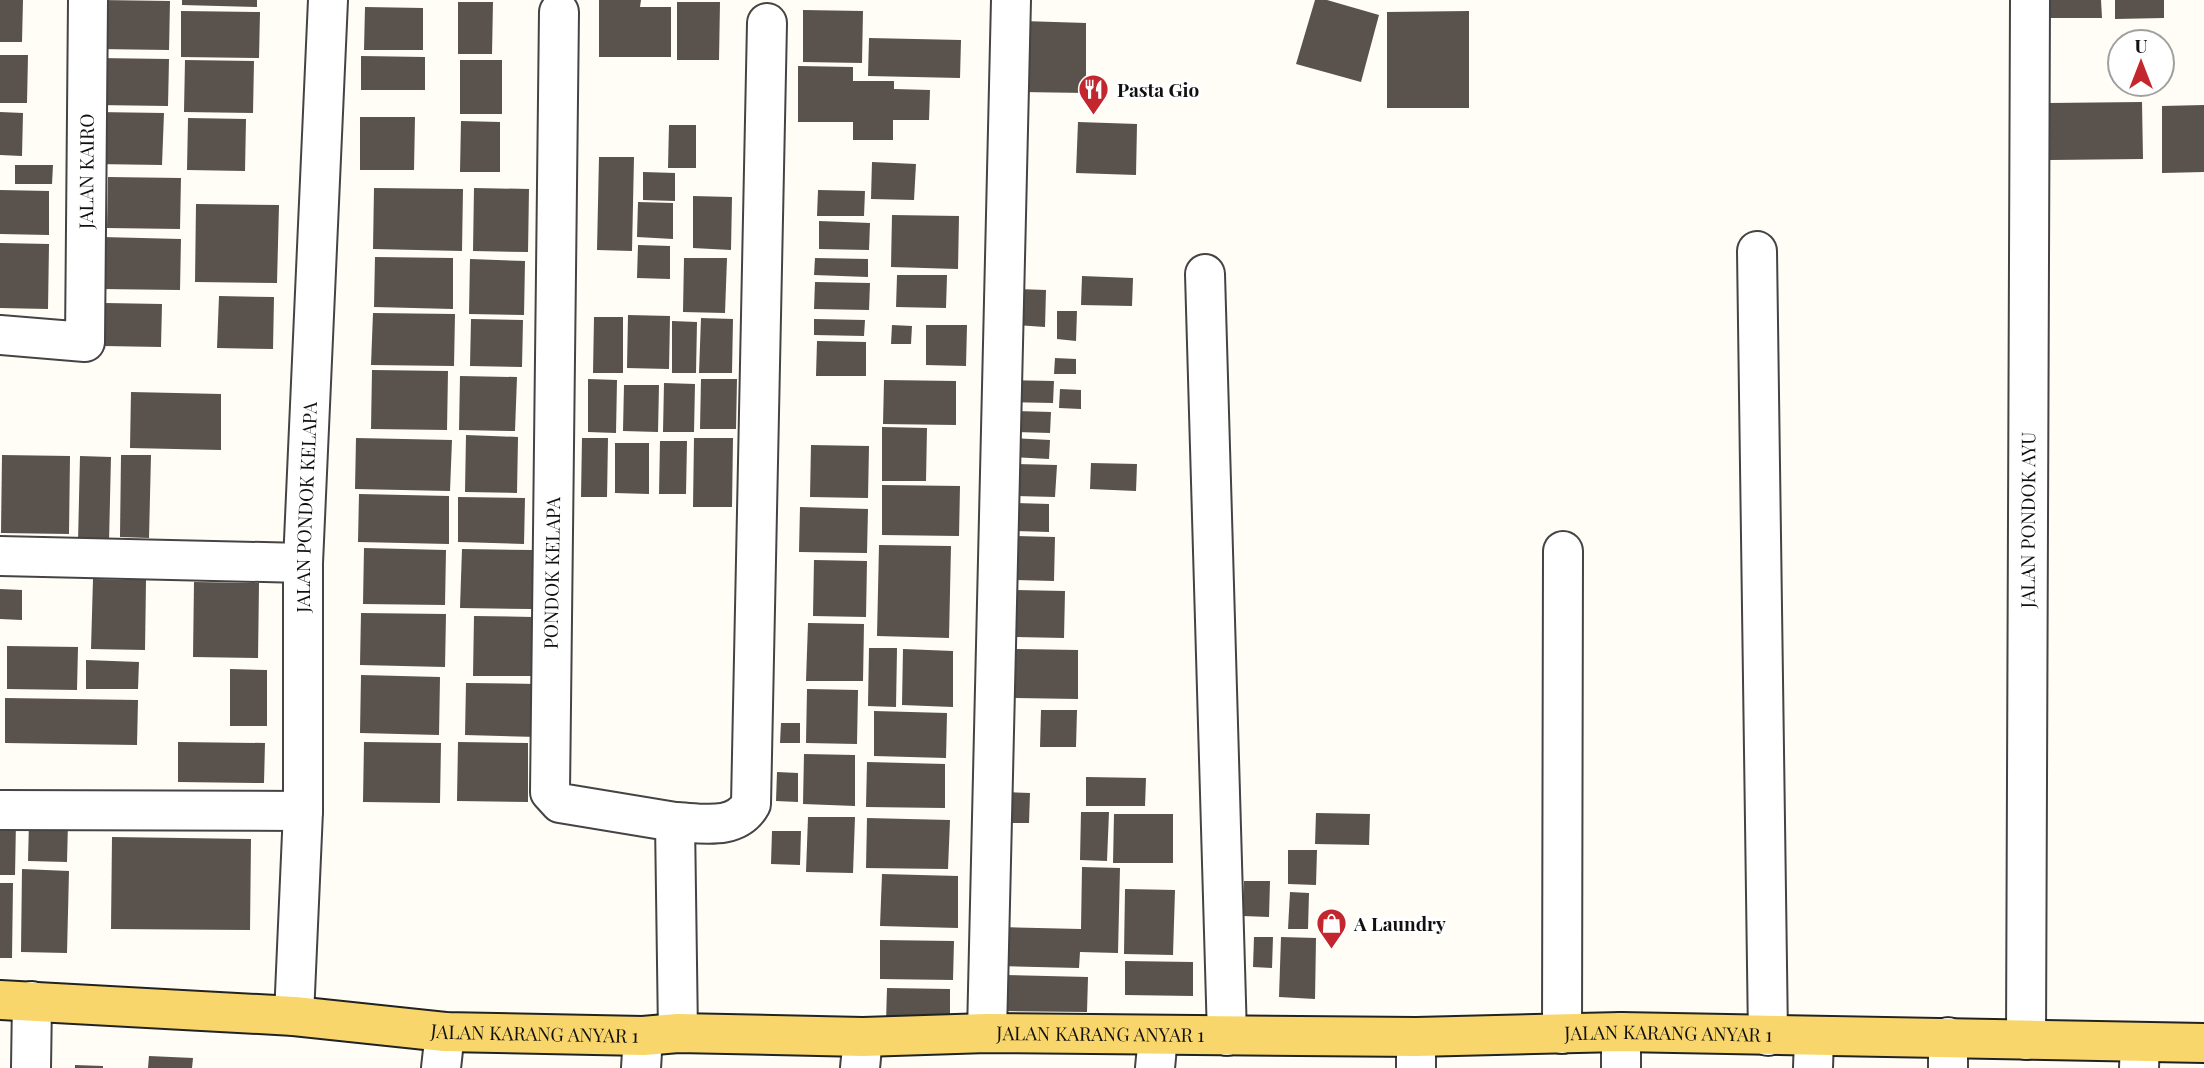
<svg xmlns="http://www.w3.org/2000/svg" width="2204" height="1068" font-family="'Playfair Display',serif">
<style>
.building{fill:#5a524d}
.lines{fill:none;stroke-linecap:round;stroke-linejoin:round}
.minor-casing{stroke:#444;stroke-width:42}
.major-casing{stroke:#222;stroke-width:42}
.minor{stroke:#fff;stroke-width:38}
.major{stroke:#f9d66b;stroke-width:38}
.labels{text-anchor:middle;stroke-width:7;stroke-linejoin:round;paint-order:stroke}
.poi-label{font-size:19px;font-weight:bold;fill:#111;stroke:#fff;text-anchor:start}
.street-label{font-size:19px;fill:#111;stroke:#fff}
</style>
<rect width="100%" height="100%" fill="#fffdf5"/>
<g class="building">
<path d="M0,0h23l-1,42h-22z"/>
<path d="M100,0l70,1 -1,49 -70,-1z"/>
<path d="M182,0h75v7l-75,-2z"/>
<path d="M599,0h42l-1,7h31v50h-72z"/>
<path d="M1315,0h12l52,15 -18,67 -65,-18z"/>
<path d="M2046,0h55l1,18h-55z"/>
<path d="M2115,0h49v18l-49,1z"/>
<path d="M458,2h35l-1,52h-34z"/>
<path d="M677,2h43l-1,58h-42z"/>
<path d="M365,7l58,1v42h-59z"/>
<path d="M803,10l60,1 -1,52 -59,-1z"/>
<path d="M181,11l79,1 -1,46 -78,-1z"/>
<path d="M1469,11v97h-82v-96z"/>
<path d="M1023,21l63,2v70l-65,-1z"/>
<path d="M869,38l92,2 -1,38 -92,-2z"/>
<path d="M0,55h28l-1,48h-27z"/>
<path d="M361,56l64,1v33h-64z"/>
<path d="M97,58l72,1 -1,47 -72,-1z"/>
<path d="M185,60l69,1 -1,52 -69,-1z"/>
<rect x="460" y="60" width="42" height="54"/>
<path d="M798,66l55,1v14h41v8l36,1 -1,30h-36v20h-40v-18h-55z"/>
<path d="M2142,102l1,57 -93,1 -1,-57z"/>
<path d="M2204,105v67l-42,1v-67z"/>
<path d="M0,112l23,1 -1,43 -22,-1z"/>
<path d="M96,112l68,1 -2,52 -67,-1z"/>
<path d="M360,117h55l-1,53h-54z"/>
<path d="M188,118l58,1 -1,52 -58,-1z"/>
<path d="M461,121l39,1v50h-40z"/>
<path d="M1078,122l59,2 -1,51 -60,-2z"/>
<path d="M669,125h27v43h-28z"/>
<path d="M599,157h35l-2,94 -35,-1z"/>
<path d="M872,162l44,2 -2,36 -43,-1z"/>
<path d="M15,165h38l-1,19h-37z"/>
<path d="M643,172l32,1v28l-32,-1z"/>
<path d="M108,177l73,1 -1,51 -73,-1z"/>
<path d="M374,188l89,1 -1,62 -89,-2z"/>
<path d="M474,188l55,1 -1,63 -55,-1z"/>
<path d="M0,190l49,1v44l-49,-1z"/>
<path d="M818,190l47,1 -1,25h-47z"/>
<path d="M693,196l39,1 -1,53 -38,-2z"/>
<path d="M638,202l35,1v36l-36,-2z"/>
<path d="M196,204l83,1 -2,78 -82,-1z"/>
<path d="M892,215l67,1 -1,53 -67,-2z"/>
<path d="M819,221l51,2 -1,27 -50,-1z"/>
<path d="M102,237l79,2 -1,51 -79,-1z"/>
<path d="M0,243l49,1 -1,65 -48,-1z"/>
<path d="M638,245l32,1v33l-33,-1z"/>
<path d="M375,257l78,1v51l-79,-2z"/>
<path d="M684,258h43l-2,55 -42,-1z"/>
<path d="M815,258l53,1v18l-54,-2z"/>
<path d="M470,259l55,2 -1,54 -55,-1z"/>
<path d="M897,275h50l-1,33 -50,-1z"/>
<path d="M1082,276l51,2 -1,28 -51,-1z"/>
<path d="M815,282l55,1 -1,27 -55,-1z"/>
<path d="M1018,289l28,1 -1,37 -29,-2z"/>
<path d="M219,296l55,1 -1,52 -56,-1z"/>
<path d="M105,303l57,1 -1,43 -57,-1z"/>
<path d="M1057,311h20l-1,30 -19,-2z"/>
<path d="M373,313l82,1 -1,52 -83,-1z"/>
<path d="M628,315l42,1 -1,53 -42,-1z"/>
<path d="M594,317h29v56h-30z"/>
<path d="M701,318l32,1 -1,54h-33z"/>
<path d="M471,319l52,1 -1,47 -52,-1z"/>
<path d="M814,319l51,1 -1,16 -50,-1z"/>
<path d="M672,321l25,1 -1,51h-24z"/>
<path d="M892,325l20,1 -1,18h-20z"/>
<path d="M926,325h41l-1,41 -40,-1z"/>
<path d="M817,341l49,1v34h-50z"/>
<path d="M1055,358l21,1v15h-22z"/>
<path d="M372,370l76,1 -1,59 -76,-1z"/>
<path d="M460,376l57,1 -2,54 -56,-1z"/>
<path d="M588,379l29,1 -1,53 -28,-1z"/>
<path d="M701,379h36l-1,50h-36z"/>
<path d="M884,380l72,1v44l-73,-1z"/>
<path d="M1010,380l44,1 -1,22 -43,-1z"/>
<path d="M664,383l31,1 -1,48h-31z"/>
<path d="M624,385h35l-1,47 -35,-1z"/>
<path d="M1060,389l21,1v19l-22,-1z"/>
<path d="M131,392l90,2v56l-91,-2z"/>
<path d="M1014,411l37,1 -1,21 -37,-1z"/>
<path d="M882,427l45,1 -1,53h-44z"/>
<path d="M466,435l52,2 -1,56 -52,-1z"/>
<path d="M356,438l96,2 -2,51 -95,-2z"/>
<path d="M582,438h26l-1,59h-26z"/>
<path d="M694,438h39l-1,69h-39z"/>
<path d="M1012,438l38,2 -1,19 -38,-2z"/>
<path d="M660,441h27l-1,53h-27z"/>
<path d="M615,443h34v51l-34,-1z"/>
<path d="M811,445l58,1 -1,52 -58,-1z"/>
<path d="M2,455l68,1 -1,78 -68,-1z"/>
<path d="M121,455h30l-2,83 -29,-1z"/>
<path d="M80,456l31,1 -2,85h-31z"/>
<path d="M1091,463l46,1 -1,27 -46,-2z"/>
<path d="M1015,464l42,1 -2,32 -41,-1z"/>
<path d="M882,485l78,1 -1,50 -77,-1z"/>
<path d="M359,494l90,2v48l-91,-2z"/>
<path d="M458,497l67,1 -1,46 -66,-2z"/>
<path d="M1015,503l34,1v28l-35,-1z"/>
<path d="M800,507l68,2 -1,44 -68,-1z"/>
<path d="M1016,536l39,1 -1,44 -39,-1z"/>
<path d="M879,545l72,1 -2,92 -72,-2z"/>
<path d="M364,548l82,2 -1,55 -82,-1z"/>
<path d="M462,549l71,1 -1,59 -72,-1z"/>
<path d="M814,560l53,1 -1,56 -53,-1z"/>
<path d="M93,579l53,1 -1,70 -54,-1z"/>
<path d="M194,582l65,1 -1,75 -65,-1z"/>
<path d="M0,589l22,1v30l-22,-1z"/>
<path d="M1011,590l54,1 -1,47 -54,-1z"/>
<path d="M361,613l85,1 -1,53 -85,-2z"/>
<path d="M474,616l59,1 -1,59h-59z"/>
<path d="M808,623l56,1 -1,57h-57z"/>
<path d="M7,646l71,1 -1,43 -70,-1z"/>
<path d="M869,648h28l-1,59 -28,-1z"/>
<path d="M903,649l50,2v56l-51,-2z"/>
<path d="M1014,649l64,1v49l-65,-1z"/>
<path d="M86,660l53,2 -1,27h-52z"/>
<path d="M230,669l37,1v56h-37z"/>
<path d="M361,675l79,2 -1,58 -79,-2z"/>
<path d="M466,683l72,1 -1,53 -72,-2z"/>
<path d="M807,689l51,1 -1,54 -51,-1z"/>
<path d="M5,698l133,2 -1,45 -132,-2z"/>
<path d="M1041,710h36l-1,37h-36z"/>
<path d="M874,711l73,2 -1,45 -72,-2z"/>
<path d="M781,723h19v20h-20z"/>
<path d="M178,742l87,1 -1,40 -86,-1z"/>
<path d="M364,742l77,1 -1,60 -77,-1z"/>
<path d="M458,742l70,1v59l-71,-1z"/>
<path d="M804,754l51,1v51l-52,-2z"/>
<path d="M867,762l78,2v44l-79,-1z"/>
<path d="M777,772l21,1v29l-22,-1z"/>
<path d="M1086,777l60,1 -1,28h-59z"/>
<path d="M1000,792l30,1 -1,30h-30z"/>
<path d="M1081,812h28l-2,49 -27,-1z"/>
<path d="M1316,813l54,1 -1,31 -54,-1z"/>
<path d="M1114,814h59v49h-60z"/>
<path d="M808,817h47l-2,56 -47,-1z"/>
<path d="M867,818l83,2 -2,49 -82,-1z"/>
<path d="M0,821h16l-1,54h-15z"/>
<path d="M29,822h39l-1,40 -39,-1z"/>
<path d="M772,831h29l-1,34 -29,-1z"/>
<path d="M112,837l139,2 -1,91 -139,-1z"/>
<path d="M1288,850h29l-1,35 -28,-1z"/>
<path d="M1082,867l38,1 -2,85 -38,-1 -1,16 -79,-2 1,-39 80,2z"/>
<path d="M22,869l47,2 -2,82 -46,-1z"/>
<path d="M882,874l76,2v52l-78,-2z"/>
<path d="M1244,881h26l-1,36 -26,-1z"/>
<path d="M0,883h13l-1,75h-12z"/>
<path d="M1125,889l50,1 -2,65 -49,-1z"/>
<path d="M1290,892l19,1 -1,36h-20z"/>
<path d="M1254,937h19l-1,31 -19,-1z"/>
<path d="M1281,937l35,1 -1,61 -36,-2z"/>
<path d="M880,940l74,1 -1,39 -73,-1z"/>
<path d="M1125,961l68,1v34l-68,-1z"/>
<path d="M1003,975l85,2 -1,35 -84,-1z"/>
<path d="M887,988l63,1v34l-64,-1z"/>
<path d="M149,1056l44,2 -1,10h-44z"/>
<path d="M75,1065l28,1v2h-28z"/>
</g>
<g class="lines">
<defs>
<g id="minor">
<path d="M559,12l-9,780 10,11 115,19 3,211"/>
<path d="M1757,251l11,785"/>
<path d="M1205,274l22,762"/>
<path id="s1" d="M0,335l85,7 3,-342"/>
<path d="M0,556l303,7"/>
<path d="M0,810l303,1"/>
<path d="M675,822c27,1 61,9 76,-18l16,-781"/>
<path id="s2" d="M294,1016l9,-205v-248l25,-563"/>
<path d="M987,1033l24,-1033"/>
<path d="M1562,1034l1,-483"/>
<path id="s3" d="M2026,1040l4,-1040"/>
<path d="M31,1068l1,-67"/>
<path d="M441,1068l4,-36"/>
<path d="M641,1068l2,-32"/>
<path d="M860,1068l3,-31"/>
<path d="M1155,1068l3,-32"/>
<path d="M1416,1068v-31"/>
<path d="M1621,1068v-36"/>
<path d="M1813,1068l1,-31"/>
<path d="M1948,1068v-31"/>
<path d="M2139,1068l1,-26"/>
</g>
<g id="major">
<path id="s4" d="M0,1000l294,16 151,16 198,4 35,-3 185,4 124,-4 429,4 205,-5 583,11"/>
</g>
</defs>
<use href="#minor" class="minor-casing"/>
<use href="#major" class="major-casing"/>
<use href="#minor" class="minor"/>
<use href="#major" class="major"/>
</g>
<defs>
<symbol id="restaurant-pin" viewBox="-11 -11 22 30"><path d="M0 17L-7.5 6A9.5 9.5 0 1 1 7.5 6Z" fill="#c4262e" stroke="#fff"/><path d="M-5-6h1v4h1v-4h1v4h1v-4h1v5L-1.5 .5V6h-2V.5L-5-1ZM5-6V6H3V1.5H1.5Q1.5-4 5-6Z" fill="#fff"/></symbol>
<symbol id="shop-pin" viewBox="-11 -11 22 30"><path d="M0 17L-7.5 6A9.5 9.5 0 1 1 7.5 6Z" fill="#c4262e" stroke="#fff"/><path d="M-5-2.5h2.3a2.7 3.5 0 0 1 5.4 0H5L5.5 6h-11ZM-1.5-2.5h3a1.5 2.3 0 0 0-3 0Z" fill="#fff"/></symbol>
</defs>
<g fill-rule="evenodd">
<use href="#restaurant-pin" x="1076" y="72" width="35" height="47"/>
<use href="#shop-pin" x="1314" y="906" width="35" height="47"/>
</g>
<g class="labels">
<g class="poi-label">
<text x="1117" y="97">Pasta Gio</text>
<text x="1354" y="931">A Laundry</text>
</g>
<g class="street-label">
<text dy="7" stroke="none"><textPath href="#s1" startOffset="256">JALAN KAIRO</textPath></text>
<text dy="7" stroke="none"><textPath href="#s2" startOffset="509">JALAN PONDOK KELAPA</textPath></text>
<text dy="7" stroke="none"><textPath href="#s3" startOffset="520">JALAN PONDOK AYU</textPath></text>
<text transform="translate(552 573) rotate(-89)" y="7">PONDOK KELAPA</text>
<text dy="7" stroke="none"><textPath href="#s4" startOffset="536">JALAN KARANG ANYAR 1</textPath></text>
<text dy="7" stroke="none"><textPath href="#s4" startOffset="1102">JALAN KARANG ANYAR 1</textPath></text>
<text dy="7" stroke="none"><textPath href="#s4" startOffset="1670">JALAN KARANG ANYAR 1</textPath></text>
</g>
</g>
<g transform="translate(2141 63)"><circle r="33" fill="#ffffff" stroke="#a0a0a0" stroke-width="2"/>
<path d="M0-5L12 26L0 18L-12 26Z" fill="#c4262e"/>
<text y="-10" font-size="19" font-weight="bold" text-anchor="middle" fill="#111111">U</text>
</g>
</svg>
